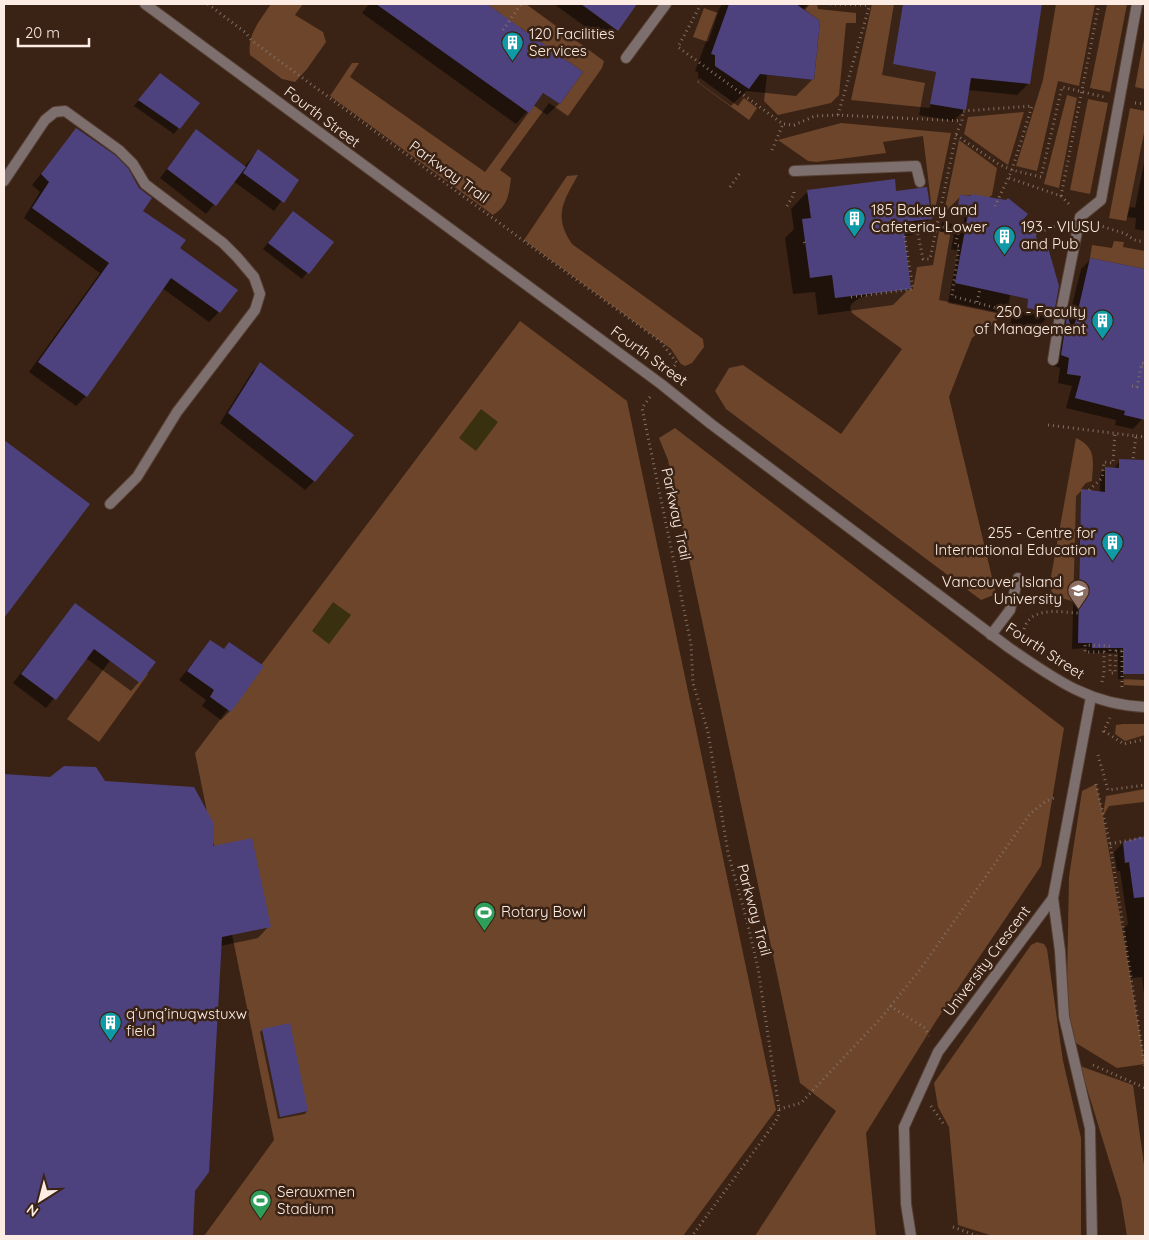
<svg xmlns="http://www.w3.org/2000/svg" width="1149" height="1240" font-family="Quicksand,sans-serif">
<style>
.green{fill:#6c452b}
.sand{fill:#393010}
.shadow{fill:#0007}
.building{fill:#4e427e}
.lines{fill:none;stroke-linecap:round;stroke-linejoin:round}
.lane-casing{stroke:#553f32;stroke-width:12}
.street-casing{stroke:#553f32;stroke-width:12}
.path{stroke:#847063;stroke-width:3;stroke-dasharray:1 4;stroke-linecap:butt}
.lane{stroke:#7e6f6f;stroke-width:10}
.street{stroke:#7e6f6f;stroke-width:10}
.labels{text-anchor:middle;stroke-width:5;stroke-linejoin:round;paint-order:stroke}
.poi-label{font-size:15px;fill:#fcece3;stroke:#3a2315;text-anchor:start}
.street-label{font-size:15px;fill:#fcece3;stroke:#3a2315}
</style>
<rect width="100%" height="100%" fill="#3a2315"/>
<g class="green">
<path d="M271,4h32l-8,11 28,17 3,10 -19,27 -12,13 -13,-3 -32,-24c-3,-20 10,-35 21,-51z"/>
<path d="M487,4h39l78,57 -2,7 -34,48 -19,-13 -49,67 11,8c-2,16 -3,28 -18,37l-163,-119 22,-33h7l-9,14 135,95 58,-79 17,11 23,-32 -62,-44 -27,-4 7,-10z"/>
<path d="M810,4h7l1,5 38,4v10h-10l-7,72 -8,8 -53,12 -14,-14 3,-26 47,5 6,-59 -15,-11z"/>
<path d="M872,4h31l-10,60 43,8 -6,36 -79,-8z"/>
<path d="M1056,4h39l-16,82 -21,-5 -21,90 -21,-5 27,-86z"/>
<path d="M1107,4h20l-17,88 -20,-4z"/>
<path d="M704,8l14,5 -10,29 -15,-5z"/>
<path d="M1145,33v56l-10,-2z"/>
<path d="M700,78l38,28 6,-8 13,10 -8,12 -52,-38z"/>
<path d="M1067,95l10,3 -18,90 -15,-4z"/>
<path d="M1088,99l20,4 -18,91 -20,-4z"/>
<path d="M1130,108l15,3v47l-10,50 -5,-1 -4,14 -17,-3z"/>
<path d="M1024,112l-16,53 -44,-31 4,-17z"/>
<path d="M841,123l110,10 -18,86 -10,-83 -40,6 3,11 -70,9 -8,-1 -30,-21z"/>
<path d="M959,140l38,28 -5,27 -6,5 -25,-5 -3,11 8,2 -3,18 -21,-4z"/>
<path d="M578,175c-15,27 -25,41 -6,69l131,95 1,8 -12,16 -7,3 -4,-2 -10,-15 -147,-109 43,-64z"/>
<path d="M939,231l15,4 -3,14 7,2 -10,52 53,11c-6,13 -19,15 -29,24l-23,59 47,197 -15,6 -255,-191 -11,-18 14,-23 14,-3 98,69 61,-85 -50,-36 -2,-6c7,-16 46,-15 63,-18l4,-22 16,-2z"/>
<path d="M1114,241l10,1 -1,5 22,4v18l-55,-11 2,-13 20,3z"/>
<path d="M1043,291h4l-5,25 -34,-7 2,-14 18,4 -1,9 12,2z"/>
<path d="M520,321l107,80 149,709 -93,126h-479l70,-96 -79,-387z"/>
<path d="M675,428l389,300 -23,138 -105,155 -70,112 10,103h-121l81,-125 -36,-28 -132,-623 -9,-22z"/>
<path d="M1076,438c21,10 17,23 16,43l-6,2 -5,6 -3,114 -26,-8 -2,-13z"/>
<path d="M117,651l31,23 -49,68 -32,-23z"/>
<path d="M1123,674h22v12l-21,-1z"/>
<path d="M1123,724h22v11l-20,6 -10,-7 1,-9z"/>
<path d="M1096,784l7,30 3,-18 39,-7 -1,13 -35,4 -6,10 42,248 -28,4 -46,-28 -4,-58 2,-105 13,-86z"/>
<path d="M1037,942l7,2 3,5 16,112 18,77v98h-88l-35,-11 -9,-98 -11,-20 -4,-24 97,-138z"/>
<path d="M1080,1066l53,19 12,87v64h-18l-6,-37z"/>
</g>
<g class="sand">
<path d="M481,409l17,13 -22,29 -17,-13z"/>
<path d="M333,602l18,13 -22,29 -17,-13z"/>
</g>
<g class="shadow">
<path d="M369,4h116l96,69 -22,31 -12,11 -14,-10 -17,19 -154,-111z"/>
<path d="M554,4h81l-18,26 -12,11z"/>
<path d="M722,4h86l-5,6 10,69 -17,17 -50,-5 -15,15 -32,-23 -1,-11 -3,-1 21,-56z"/>
<path d="M894,4h147l-12,79 -12,12 -49,-5 -3,20 -12,11 -34,-6 6,-32 -43,-8z"/>
<path d="M155,80l43,23 -24,31 -40,-28z"/>
<path d="M1145,128v103l-10,-2 1,-11 -9,-1z"/>
<path d="M76,129l143,183 -10,10 -47,-34 -76,108 -10,10 -47,-34 71,-99 -76,-55 16,-26 -8,-7z"/>
<path d="M196,130l48,37 14,-16 39,29 -23,31 -41,-30 -27,33 -46,-36z"/>
<path d="M808,191l87,1 35,26 -17,17 -9,1 6,52 -17,17 -75,10 -3,-23 -22,2 -8,-56 9,-9 -3,-20z"/>
<path d="M972,195l34,7 2,-2 18,14 -5,6 32,92 -17,17 -26,-4 2,-10 -73,-15 12,-70 -11,2 4,-19 17,-17z"/>
<path d="M293,212l39,30 -30,37 -39,-30z"/>
<path d="M1091,259l54,11v148h-2l-10,11 -18,-4 1,-5 -50,-12 6,-22 -14,-3 2,-15 -8,-3 6,-39 9,-9 1,5 13,-53z"/>
<path d="M260,364l54,117 -9,9 -85,-67 32,-51z"/>
<path d="M9,446l79,59 -84,111v-165z"/>
<path d="M1120,460l25,1v219l-27,-1v-26h-31v-5l-15,1 4,-153 6,-6 18,2v-18l6,-6 8,1z"/>
<path d="M75,604l64,78 -8,9 -45,-33 -40,50 -33,-25z"/>
<path d="M210,641l13,9 7,-7v68l-9,9 -19,-14 4,-6 -27,-20z"/>
<path d="M4,775l100,7 107,66 58,78 -11,12 -38,8 -26,245 -2,45h-188z"/>
<path d="M1141,839h4v164l-3,-26 -11,1 -7,-50 4,-4 -8,-53h-3l-3,-19 9,-9z"/>
<path d="M262,1030l45,81 -2,3 -27,5 -18,-87z"/>
</g>
<g class="building">
<path d="M376,4h111l96,68 -23,32 -17,-11 -14,20z"/>
<path d="M581,4h56l-19,27z"/>
<path d="M729,4h67l24,17 -6,59 -54,-6 -11,15 -34,-23v-11l-4,-1z"/>
<path d="M903,4h139l-12,80 -59,-6 -5,32 -36,-6 6,-32 -43,-8z"/>
<path d="M160,73l40,30 -20,26 -42,-29z"/>
<path d="M76,128l39,27 13,13 11,20 13,10 -9,13 43,29 -6,8 58,42 -18,23 -49,-35 -84,119 -49,-35 71,-99 -77,-55 17,-26 -8,-8z"/>
<path d="M196,129l50,38 -30,39 -49,-37z"/>
<path d="M258,149l41,31 -15,23 -41,-30z"/>
<path d="M895,179l1,12 31,-4 5,32 -29,3 8,67 -76,9 -3,-23 -22,3 -8,-59 9,-1 -4,-28z"/>
<path d="M971,194l35,6 2,-2 20,16 -5,6 12,14 5,12 7,-2 12,42 -5,27 -27,-5 1,-9 -73,-16 13,-69 -12,1 4,-20 11,1z"/>
<path d="M293,211l41,31 -25,32 -41,-31z"/>
<path d="M1090,258l55,11v151l-21,-5 1,-4 -50,-13 6,-22 -14,-2 2,-16 -8,-3 5,-32 1,-8 6,17z"/>
<path d="M260,362l94,73 -39,47 -87,-69z"/>
<path d="M4,440l86,64 -86,114z"/>
<path d="M1119,459l26,1v214h-22v-26h-31v-5h-14l3,-154 24,3v-25l14,1z"/>
<path d="M75,603l81,59 -16,21 -46,-34 -38,51 -35,-26z"/>
<path d="M210,640l14,9 5,-7 35,24 -33,46 -21,-15 4,-7 -27,-19z"/>
<path d="M64,766l32,1 9,14 89,6 20,37 -1,22 39,-8 19,89 -49,10 -13,235 -14,19 -2,45h-189v-462l46,3z"/>
<path d="M1145,836v61l-11,1 -5,-36 -4,1 -2,-21z"/>
<path d="M290,1023l18,88 -28,6 -18,-88z"/>
</g>
<g class="lines">
<defs>
<g id="lane">
<path d="M626,58l40,-54"/>
<path d="M794,171l122,-5 4,16"/>
<path d="M4,181l41,-61 10,-8 10,-1 54,39 14,14 12,20 78,59 14,14 17,20 6,17 -5,16 -78,102 -40,65 -27,27"/>
<path d="M1053,360l6,-38 21,-105 21,-17 36,-196"/>
<path d="M991,635l19,-25 8,-32"/>
<path d="M1053,898l7,53 4,66 26,111 2,108"/>
</g>
<g id="street">
<path d="M145,4l516,380 50,40 297,223c45,31 81,58 137,60"/>
<path d="M911,1236l-5,-32 -2,-77 34,-75 115,-154 38,-201"/>
</g>
</defs>
<use href="#lane" class="lane-casing"/>
<use href="#street" class="street-casing"/>
<g class="path">
<path d="M208,4l38,29 5,7 410,302 16,21 -6,7"/>
<path d="M701,4l-23,43 105,77 11,1 21,-9 23,-1 124,6"/>
<path d="M830,4l39,1"/>
<path d="M503,30l18,-26"/>
<path d="M1135,103l10,1"/>
<path d="M838,115l32,-111"/>
<path d="M956,135l44,30 12,5 29,7 21,-90 42,10"/>
<path d="M772,150l11,-26"/>
<path d="M1009,178l52,18 8,8"/>
<path d="M730,187l10,-14"/>
<path d="M1061,196l38,-192"/>
<path d="M787,206l7,-12v-6"/>
<path d="M1098,225l28,9 8,6 11,2"/>
<path d="M917,229l6,30h7l26,-124 6,-14 1,-10 69,-5 -20,64 -17,36"/>
<path d="M1035,234l26,-10"/>
<path d="M804,242l1,2"/>
<path d="M851,297l62,-8 -9,-57 27,-7 28,5 -4,15 4,1 -7,50 44,12"/>
<path d="M977,302l3,-13"/>
<path d="M1132,386l5,1 5,-24 3,1"/>
<path d="M650,397l-8,11 49,236 2,39 15,49 20,121 19,68 11,47 21,141 -1,8 -4,7 -82,112"/>
<path d="M1048,425l88,11 -3,23"/>
<path d="M1136,436l9,1"/>
<path d="M1089,490l13,-12 2,-16 9,1 2,-31"/>
<path d="M1024,629c7,-23 35,-17 54,-16"/>
<path d="M1102,682l2,-9v-21h-19v-7l25,1v27h5l1,-22h6"/>
<path d="M1122,687v-39"/>
<path d="M1104,731l20,13 21,-5"/>
<path d="M1103,732l7,-14"/>
<path d="M1098,755l10,35 37,-5"/>
<path d="M1096,784l14,60 35,223"/>
<path d="M1110,844l35,-7"/>
<path d="M890,1006l35,22 4,8"/>
<path d="M1093,1065l52,23"/>
<path d="M931,1106l14,20"/>
<path d="M779,1109l22,-6 80,-85 38,-47 111,-157 16,-13 10,-4"/>
<path d="M953,1227l24,9"/>
</g>
<use href="#lane" class="lane"/>
<use href="#street" class="street"/>
</g>
<defs>
<symbol id="building-pin" viewBox="-11 -11 22 30"><path d="M0 17L-7.5 6A9.5 9.5 0 1 1 7.5 6Z" fill="#0f9aa8" stroke="#3a2315"/><path d="M-4-6H4V6H1V3H-1V6H-4ZM-2.5-4.3h1.7v1.8h-1.7ZM.8-4.3h1.7v1.8H.8ZM-2.5-1h1.7V.8h-1.7ZM.8-1h1.7V.8H.8Z" fill="#fff"/></symbol>
<symbol id="university-pin" viewBox="-11 -11 22 30"><path d="M0 17L-7.5 6A9.5 9.5 0 1 1 7.5 6Z" fill="#8d6e63" stroke="#3a2315"/><path d="M0-5L7-2L0 1L-7-2ZM-4 1L0 2.5L4 1V4Q0 6-4 4Z" fill="#fff"/></symbol>
<symbol id="stadium-pin" viewBox="-11 -11 22 30"><path d="M0 17L-7.5 6A9.5 9.5 0 1 1 7.5 6Z" fill="#2e9e5b" stroke="#3a2315"/><path d="M0-5a6.5 5 0 1 0 0 10a6.5 5 0 1 0 0-10ZM-3.5-1.8h7v3.6h-7Z" fill="#fff"/></symbol>
</defs>
<g fill-rule="evenodd">
<use href="#building-pin" x="500" y="30" width="25" height="34"/>
<use href="#building-pin" x="842" y="206" width="25" height="34"/>
<use href="#building-pin" x="992" y="224" width="25" height="34"/>
<use href="#building-pin" x="1090" y="308" width="25" height="34"/>
<use href="#building-pin" x="1100" y="530" width="25" height="34"/>
<use href="#university-pin" x="1066" y="578" width="25" height="34"/>
<use href="#stadium-pin" x="472" y="900" width="25" height="34"/>
<use href="#building-pin" x="98" y="1010" width="25" height="34"/>
<use href="#stadium-pin" x="248" y="1188" width="25" height="34"/>
</g>
<g class="labels">
<g class="poi-label">
<text x="529" y="39">120 Facilities<tspan x="529" dy="17">Services</tspan></text>
<text x="871" y="215">185 Bakery and<tspan x="871" dy="17">Cafeteria- Lower</tspan></text>
<text x="1021" y="232">193 - VIUSU<tspan x="1021" dy="17">and Pub</tspan></text>
<text x="1086" y="317" text-anchor="end">250 - Faculty<tspan x="1086" dy="17">of Management</tspan></text>
<text x="1096" y="538" text-anchor="end">255 - Centre for<tspan x="1096" dy="17">International Education</tspan></text>
<text x="1062" y="587" text-anchor="end">Vancouver Island<tspan x="1062" dy="17">University</tspan></text>
<text x="501" y="917">Rotary Bowl</text>
<text x="126" y="1019">q’unq’inuqwstuxw<tspan x="126" dy="17">field</tspan></text>
<text x="277" y="1197">Serauxmen<tspan x="277" dy="17">Stadium</tspan></text>
</g>
<g class="street-label">
<text transform="translate(322 117) rotate(37)" y="5">Fourth Street</text>
<text transform="translate(449 172) rotate(36)" y="5">Parkway Trail</text>
<text transform="translate(649 356) rotate(36)" y="5">Fourth Street</text>
<text transform="translate(676 514) rotate(78)" y="5">Parkway Trail</text>
<text transform="translate(1045 651) rotate(33)" y="5">Fourth Street</text>
<text transform="translate(754 910) rotate(75)" y="5">Parkway Trail</text>
<text transform="translate(987 961) rotate(-53)" y="5">University Crescent</text>
</g>
</g>
<rect width="1149" height="1240" fill="none" stroke="#fcece3" stroke-width="10"/>
<g transform="translate(40 1200) rotate(216)" stroke="#3a2315" stroke-width="4" paint-order="stroke">
<path d="M0-4L9 19L0 12L-9 19Z" fill="#fcece3"/>
<text y="-8" font-size="14" font-weight="bold" text-anchor="middle" fill="#fcece3">N</text>
</g>
<path d="M18 38v8h71v-8" fill="none" stroke="#fcece3" stroke-width="2.5"/>
<text x="25" y="38" font-size="15" fill="#fcece3" stroke="#3a2315" stroke-width="4" paint-order="stroke">20 m</text>
</svg>
